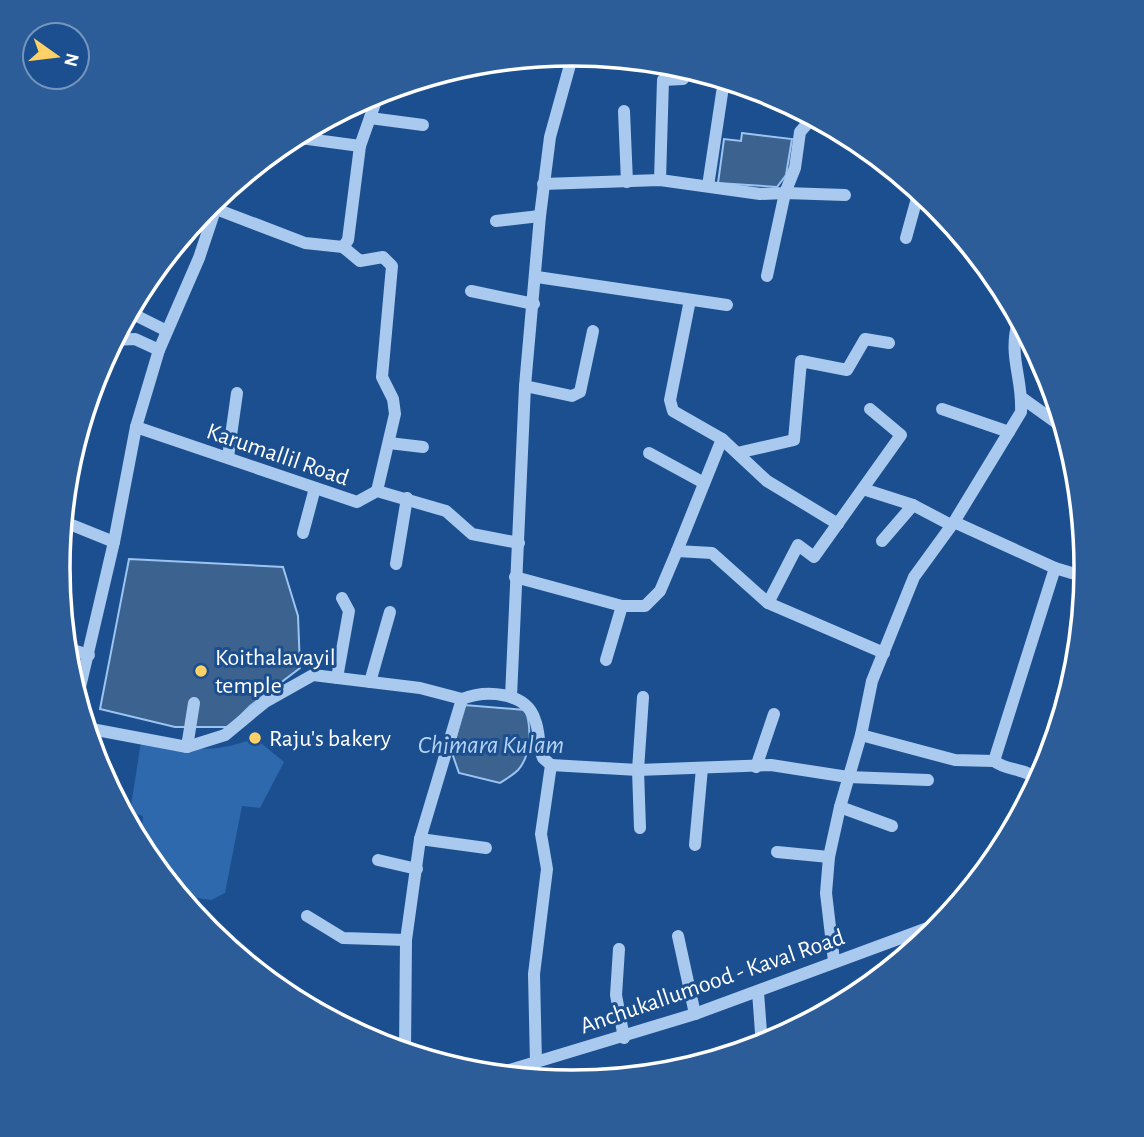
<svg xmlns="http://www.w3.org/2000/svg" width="1144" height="1137" font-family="'Alegreya Sans',sans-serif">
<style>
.green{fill:#2e69ad}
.water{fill:#3c6290;stroke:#9cc4f0;stroke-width:2}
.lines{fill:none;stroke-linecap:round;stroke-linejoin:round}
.minor{stroke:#a9c9ee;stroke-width:12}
.poi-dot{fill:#ffd166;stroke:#1b4f8f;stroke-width:2.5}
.labels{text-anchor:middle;stroke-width:6;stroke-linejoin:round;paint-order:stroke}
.street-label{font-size:24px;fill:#fff;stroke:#1b4f8f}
.poi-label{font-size:24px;fill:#fff;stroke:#1b4f8f;text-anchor:start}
.water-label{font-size:26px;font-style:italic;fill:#b5d3f5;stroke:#1b4f8f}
.rim{fill:none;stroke:#fff;stroke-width:3.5}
</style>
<rect width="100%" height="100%" fill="#1b4f8f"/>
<path class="green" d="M255,738l29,24 -24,46 -18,-2 -17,87 -14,7 -33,-5 -38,-50 3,-29 -13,-4 11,-70c41,8 75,12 114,-4z"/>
<g class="water">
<path d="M742,133l50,6 -6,36 -9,12 -59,-4 6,-44 17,2z"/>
<path d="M129,559l154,8 15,49 2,52 -50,38 -21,21h-54l-75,-18z"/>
<path d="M464,705l61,5c7,16 6,46 -7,60 -5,5 -12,9 -18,13l-41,-10 -7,-20z"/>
</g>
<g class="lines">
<g class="minor">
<path d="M581,55l43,5"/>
<path d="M624,111l3,71"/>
<path d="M370,118l53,7"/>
<path d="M293,137l67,9 19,-54"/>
<path d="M660,180l3,-100 20,-1"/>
<path d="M543,184l117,-4 100,14 25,-1 10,-25 5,-36 13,-15"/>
<path d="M708,186l16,-106"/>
<path d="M208,206l97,37 38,4 5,-7 12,-94"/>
<path d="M496,221l44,-5"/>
<path d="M906,238l13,-47"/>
<path d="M343,247l17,14 23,-4 9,9 -10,111 11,22 2,15 -18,77"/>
<path d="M767,276l18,-83 60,2"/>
<path d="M537,277l190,28"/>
<path d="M471,291l63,13"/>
<path d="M690,300l-20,100 3,11 49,28 45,42 71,43"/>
<path d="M129,312l38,19"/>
<path d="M114,340l21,-1 24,11"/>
<path d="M525,386l47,10 8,-4 13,-61"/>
<path d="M1022,398l42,30"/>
<path d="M942,409l67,23"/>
<path d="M136,427l221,75 20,-11 69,20 26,23 47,9"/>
<path d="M389,443l34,4"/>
<path d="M649,453l55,30"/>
<path d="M737,453l57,-13 7,-79 46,9 18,-31 24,4"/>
<path d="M228,457l9,-64"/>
<path d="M863,489l50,16 38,20"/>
<path d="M62,521l52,21"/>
<path d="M954,522l101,46 30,9"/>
<path d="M303,533l12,-45"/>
<path d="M882,541l31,-36"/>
<path d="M677,551l45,-112"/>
<path d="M396,564l11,-66"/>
<path d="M515,577l107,29h23l15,-15 17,-40 35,2 56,50 116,50"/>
<path d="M768,603l30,-58 16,12 87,-122 -31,-26"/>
<path d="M66,648l23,7"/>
<path d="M606,660l16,-54"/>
<path d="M337,678l12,-67 -7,-13"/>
<path d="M370,682l20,-70"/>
<path d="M511,697l14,-311 15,-170 10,-79 23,-83"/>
<path d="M77,700l37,-158 22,-115 23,-77 40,-92 21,-63"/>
<path d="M86,728l101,19 7,-44"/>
<path d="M861,735l94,25 39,1"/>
<path d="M187,747l38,-12 40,-33 48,-27 107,13 42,11"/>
<path d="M551,765l87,5 133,-5 77,12 80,3"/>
<path d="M756,767l18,-53"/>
<path d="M1033,792l2,-14c-11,-10 -28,-7 -41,-17l61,-193"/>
<path d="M840,807l52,19"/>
<path d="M640,828l-2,-58 5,-73"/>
<path d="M420,839l66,9"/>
<path d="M695,845l7,-77"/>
<path d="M777,852l52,5"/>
<path d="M378,860l39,9"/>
<path d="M307,916l36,22 63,2"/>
<path d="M678,936l17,78"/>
<path d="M619,949l-3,46 8,43"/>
<path d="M834,961l-8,-68 3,-36 11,-50 21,-72 11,-54 42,-104 40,-55 67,-110c2,-35 -14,-57 -2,-93"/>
<path d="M758,992l4,54"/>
<path d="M405,1052l1,-112 14,-101 42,-140c23,-9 64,-8 73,21 5,12 3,26 8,38l8,7 -10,69 6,35 -13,105 2,89"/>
<path d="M493,1075l202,-61 249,-92"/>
</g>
</g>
<g class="poi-dot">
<circle cx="201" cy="671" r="7"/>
<circle cx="255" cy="738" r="7"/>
</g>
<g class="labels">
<g class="street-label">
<text transform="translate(278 454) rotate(19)" y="8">Karumallil Road</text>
<text transform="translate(712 981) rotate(-19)" y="8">Anchukallumood - Kaval Road</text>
</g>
<g class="poi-label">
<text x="215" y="665">Koithalavayil<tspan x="215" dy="28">temple</tspan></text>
<text x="269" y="746">Raju's bakery</text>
</g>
<g class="water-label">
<text x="491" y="753">Chimara Kulam</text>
</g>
</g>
<path d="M0 0H1144V1137H0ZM70 568a502 502 0 1 1 1004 0a502 502 0 1 1-1004 0Z" fill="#2d5d98" fill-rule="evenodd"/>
<path class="rim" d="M70 568a502 502 0 1 1 1004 0a502 502 0 1 1-1004 0Z"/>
<g transform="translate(56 56) rotate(104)"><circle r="33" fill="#1b4f8f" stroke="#7695bc" stroke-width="2"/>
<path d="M0-5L12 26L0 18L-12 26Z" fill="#ffd166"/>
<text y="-10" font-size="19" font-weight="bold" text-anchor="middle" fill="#ffffff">N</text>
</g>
</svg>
